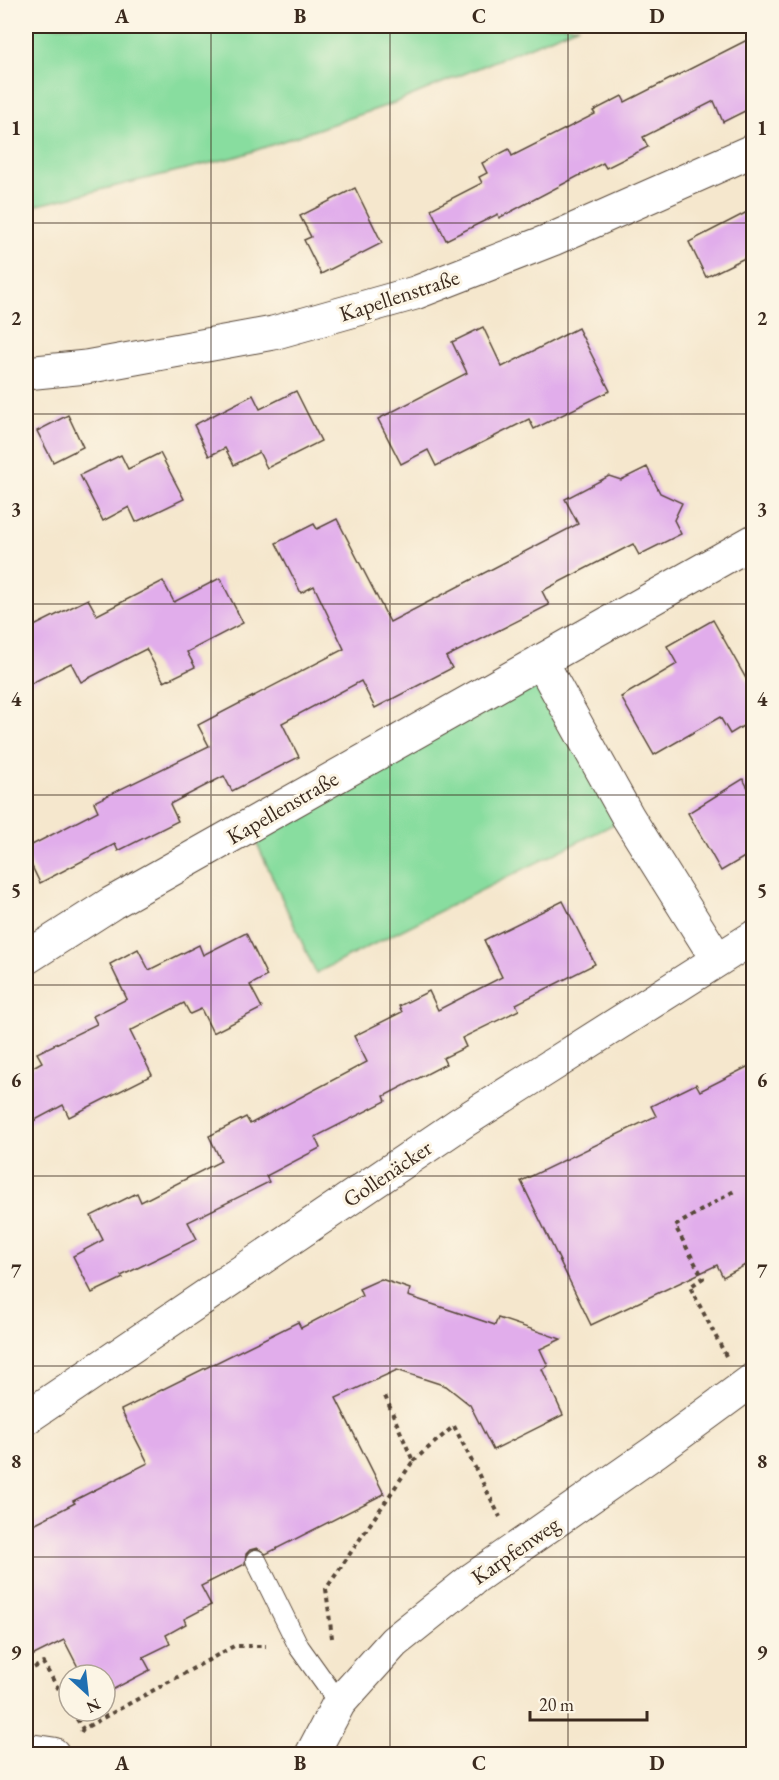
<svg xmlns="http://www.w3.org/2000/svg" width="779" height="1780" font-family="'EB Garamond',serif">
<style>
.green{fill:#88dd9f;stroke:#62845e;stroke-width:1.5}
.building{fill:#e1adeb}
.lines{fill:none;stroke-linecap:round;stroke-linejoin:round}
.lane-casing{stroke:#574638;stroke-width:22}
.street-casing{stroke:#574638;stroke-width:35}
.secondary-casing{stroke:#574638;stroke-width:35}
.path{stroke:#574638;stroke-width:4;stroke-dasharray:4.5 4.5;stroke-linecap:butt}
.lane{stroke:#fff;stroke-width:20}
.street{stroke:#fff;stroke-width:33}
.secondary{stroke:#fff;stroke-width:33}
.grid{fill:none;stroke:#3b2a1e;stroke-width:1.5;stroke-opacity:0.55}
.labels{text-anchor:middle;stroke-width:6;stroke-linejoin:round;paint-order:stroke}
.street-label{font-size:22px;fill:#3b2a1e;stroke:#fcf5e5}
.neatline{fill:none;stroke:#3b2a1e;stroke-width:2}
.grid-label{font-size:20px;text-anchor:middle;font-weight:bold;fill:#3b2a1e}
</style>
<rect width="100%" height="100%" fill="#fcf5e5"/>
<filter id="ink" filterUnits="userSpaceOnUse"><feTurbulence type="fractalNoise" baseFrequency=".0167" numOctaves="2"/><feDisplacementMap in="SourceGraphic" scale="12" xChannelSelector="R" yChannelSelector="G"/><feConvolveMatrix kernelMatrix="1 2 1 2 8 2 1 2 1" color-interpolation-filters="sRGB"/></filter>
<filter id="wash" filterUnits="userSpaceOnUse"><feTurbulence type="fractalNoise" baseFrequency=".008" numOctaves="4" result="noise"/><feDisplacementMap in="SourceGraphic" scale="24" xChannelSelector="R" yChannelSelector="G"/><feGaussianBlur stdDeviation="1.35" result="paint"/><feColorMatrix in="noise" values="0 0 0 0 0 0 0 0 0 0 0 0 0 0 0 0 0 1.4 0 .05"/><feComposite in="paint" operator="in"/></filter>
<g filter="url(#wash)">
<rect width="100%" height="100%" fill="#f5e7cd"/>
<g class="green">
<path d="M26,26h553l-185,77 -155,53 -213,52z"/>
<path d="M541,661l87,156 -312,156 -67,-147z"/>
</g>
<g id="blocks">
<g class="building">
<path d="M753,37v70l-30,15 -9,-21 -71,36 5,10 -42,21 -3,-5 -104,55 -1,-4 -52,26 -15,-31 51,-26 -3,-6 8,-4 -5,-10 27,-14 3,7 83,-42 -2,-3 29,-15 3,6z"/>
<path d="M355,188l27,55 -61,31 -17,-34 7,-3 -11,-21z"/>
<path d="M753,209v45l-47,23 -17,-35z"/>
<path d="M483,327l19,40 76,-39 32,63 -76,38 -5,-10 -93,47 -8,-16 -27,14 -23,-45 89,-46 -15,-31z"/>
<path d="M296,391l25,50 -54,27 -8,-16 -25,13 -9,-17 -16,8 -15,-31 59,-30 7,14z"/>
<path d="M68,415l15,32 -30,15 -16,-31z"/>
<path d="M160,453l24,46 -48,23 -7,-15 -26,14 -23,-46 41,-20 7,14z"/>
<path d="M647,467l13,26 22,10 -8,17 7,14 -42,21 -6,-11 -91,47 7,14 -103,52 6,11 -77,40 -14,-27 -79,42 17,34 -67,34 -8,-15 -54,28 8,17 -60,30 -3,-7 -75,39 -14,-29v-6l72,-37 -4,-9 115,-56 -11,-21 146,-76 -30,-63 -13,7 -25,-50 38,-19 3,5 20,-10 53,103 188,-98 -13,-25 44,-23 12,4z"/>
<path d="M220,578l23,45 -56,29 8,15 -31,15 -18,-33 -65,33 -10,-19 -45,23v-56l62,-31 9,16 66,-34 11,21z"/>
<path d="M713,620l40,71v29l-23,14 -10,-17 -66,38 -33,-58 56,-33 -10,-18z"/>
<path d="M743,779l10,18v55l-32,19 -33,-58z"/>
<path d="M563,901l32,63 -79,40 3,6 -57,28 4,9 -23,11 3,6 -62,32 2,5 -71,36 5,11 -54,28 3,6 -81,40 9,17 -76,37 2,2 -31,15 -19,-37 30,-16 -12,-24 46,-23 4,9 80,-41 -12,-25 37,-19 4,7 117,-62 -13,-26 48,-24 -3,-6 30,-15 9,19 64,-33 -18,-37z"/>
<path d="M246,933l21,43 -17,9 12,23 -49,25 -12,-24 -11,5 -6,-11 -54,28 22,44 -83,42 -6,-12 -37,20v-54l16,-9 -5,-9 60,-29 -4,-8 34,-17 -17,-35 28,-15 11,21 50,-25 4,10z"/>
<path d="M753,1064v197l-30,16 -6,-12 -126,60 -70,-144 135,-65 -5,-10 45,-22 4,7z"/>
<path d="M381,1279l29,10 -2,7 87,29 3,-7 63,21 -21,10 8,17 -6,3 21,46 -70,35 -23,-45 -24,-19 -49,-16 -61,28 48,96 -118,60 -9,-6 -7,2 -4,4 -1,10 -44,22 10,19 -27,14 2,5 -20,11 4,9 -27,13 7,13 -40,21 -5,-10v-6h-23l-18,-35 -38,19v-131l49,-25 -2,-2 75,-38 -27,-53 177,-88 3,6 61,-32 -3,-7z"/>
</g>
</g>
</g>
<g filter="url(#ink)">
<use href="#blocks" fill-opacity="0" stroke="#574638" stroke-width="1.5"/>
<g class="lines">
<defs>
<path id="lane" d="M256,1560l43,87 40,56"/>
<g id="street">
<path d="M26,373l60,-6 187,-34 142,-40 138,-54 201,-89"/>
<path d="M541,661l87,156 89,142"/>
<path d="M26,958l86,-55 642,-362"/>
<path d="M26,1750l27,4"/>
<path d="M312,1754l27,-51 55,-61 80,-64 182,-127 98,-72"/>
</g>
<path id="secondary" d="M26,1418l435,-295 293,-186"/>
</defs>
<use href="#lane" class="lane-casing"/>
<use href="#street" class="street-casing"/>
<use href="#secondary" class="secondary-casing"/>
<g class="path">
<path d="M726,1356l-36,-69 13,-9 -28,-52 59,-35"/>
<path d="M413,1461l41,-35 46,91"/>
<path d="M332,1638l-6,-49 87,-128 -28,-65"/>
<path d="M26,1672l17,-9 26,43"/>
<path d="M72,1711l11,18"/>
<path d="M81,1732l2,-3 151,-83h32"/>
</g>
<use href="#lane" class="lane"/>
<use href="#street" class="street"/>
<use href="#secondary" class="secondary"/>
</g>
</g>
<path class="grid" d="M211,26v1728M390,26v1728M568,26v1728M26,223h728M26,414h728M26,604h728M26,795h728M26,985h728M26,1176h728M26,1366h728M26,1557h728"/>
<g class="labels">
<g class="street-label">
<text transform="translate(399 295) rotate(-18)" y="8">Kapellenstraße</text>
<text transform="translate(282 807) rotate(-30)" y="8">Kapellenstraße</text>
<text transform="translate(387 1173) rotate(-34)" y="8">Gollenäcker</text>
<text transform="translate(515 1550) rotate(-35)" y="8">Karpfenweg</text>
</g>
</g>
<rect width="779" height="1780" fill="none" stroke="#fcf5e5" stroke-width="66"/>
<g transform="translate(87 1693) rotate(153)"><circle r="28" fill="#fcf5e5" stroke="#afa495" stroke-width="1.5"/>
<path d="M0-4.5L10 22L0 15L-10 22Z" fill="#1f6fb2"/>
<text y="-9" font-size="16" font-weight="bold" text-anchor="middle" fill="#3b2a1e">N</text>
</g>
<path d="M530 1711v9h117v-9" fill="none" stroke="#3b2a1e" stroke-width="3"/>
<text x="539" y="1711" font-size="18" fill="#3b2a1e" stroke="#fcf5e5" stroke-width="4.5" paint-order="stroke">20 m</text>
<rect x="33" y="33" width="713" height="1714" class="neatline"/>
<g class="grid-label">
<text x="122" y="23">A</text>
<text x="300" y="23">B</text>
<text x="479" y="23">C</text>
<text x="657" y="23">D</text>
<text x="16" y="135">1</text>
<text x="762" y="135">1</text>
<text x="16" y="325">2</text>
<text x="762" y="325">2</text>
<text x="16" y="516">3</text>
<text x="762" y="516">3</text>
<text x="16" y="706">4</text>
<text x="762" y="706">4</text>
<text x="16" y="897">5</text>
<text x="762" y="897">5</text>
<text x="16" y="1087">6</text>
<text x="762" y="1087">6</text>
<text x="16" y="1278">7</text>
<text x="762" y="1278">7</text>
<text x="16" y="1468">8</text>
<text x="762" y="1468">8</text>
<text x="16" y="1659">9</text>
<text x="762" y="1659">9</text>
<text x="122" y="1770">A</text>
<text x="300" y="1770">B</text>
<text x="479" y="1770">C</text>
<text x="657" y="1770">D</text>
</g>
</svg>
